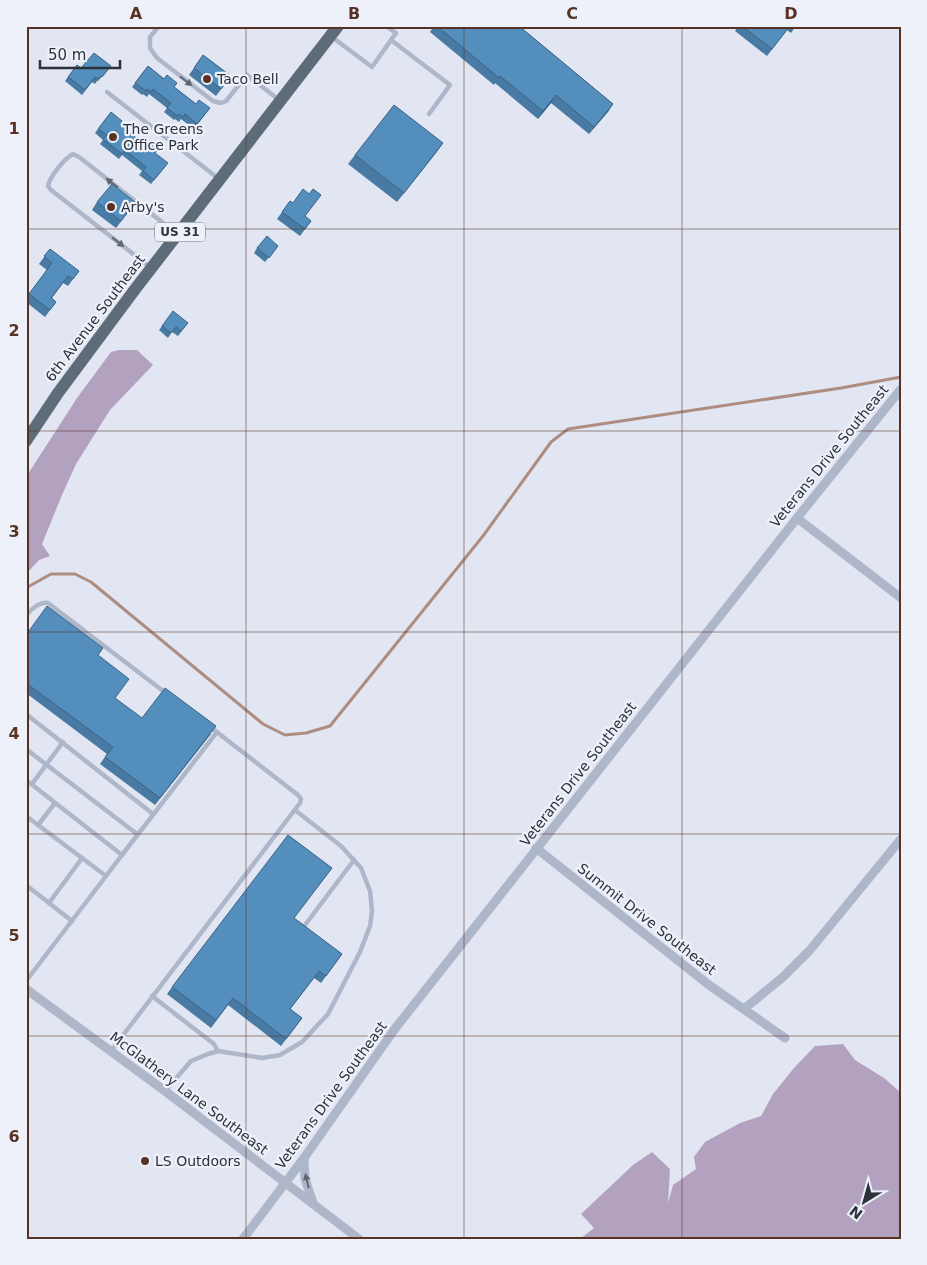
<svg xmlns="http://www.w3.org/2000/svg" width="927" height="1265" font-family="'DejaVu Sans',sans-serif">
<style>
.green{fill:#b2a2c0}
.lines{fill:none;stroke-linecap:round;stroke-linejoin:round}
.stream{stroke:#ad8d82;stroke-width:3}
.lane{stroke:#aeb7ca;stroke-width:4.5}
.street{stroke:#aeb7ca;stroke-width:9}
.primary{stroke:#5e6b79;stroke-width:12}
.wall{fill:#487aa3}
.shaded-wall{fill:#3b6384}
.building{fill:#548ebd;stroke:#3b6384}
.oneway{fill:#606773}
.grid{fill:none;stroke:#583224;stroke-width:1;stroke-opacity:0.55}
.poi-dot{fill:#583224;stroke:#eef1fa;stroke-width:2}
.labels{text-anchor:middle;stroke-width:4.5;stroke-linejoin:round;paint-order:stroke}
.shield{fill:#eef1fa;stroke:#666b73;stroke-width:1}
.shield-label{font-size:12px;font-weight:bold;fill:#2c3239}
.poi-label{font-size:14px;fill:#2c3239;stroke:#eef1fa;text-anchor:start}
.street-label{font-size:14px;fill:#2c3239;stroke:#eef1fa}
.neatline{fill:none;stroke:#583224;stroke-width:2}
.grid-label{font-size:16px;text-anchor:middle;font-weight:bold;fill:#583224}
</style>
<rect width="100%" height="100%" fill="#e1e6f2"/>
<g class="green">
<path d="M119,350h18l16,15 -43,45 -34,54 -14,31 -20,49 8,12 -11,4 -13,14v-97l51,-79 34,-46z"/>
<path d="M843,1044l12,16 29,18 15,13 2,1v147h-321l14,-11 -13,-14 52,-49 19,-13 18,17 -2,34 5,-18 23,-16 -2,-12 11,-15 35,-19 21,-7 12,-22 21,-26 21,-22z"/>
</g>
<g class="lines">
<path class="stream" d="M26,588l25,-14h24l16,8 172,142 22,11 21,-2 24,-7 153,-190 68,-94 17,-13 273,-41 60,-11"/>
<g class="lane">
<path d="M159,26l-9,11v11l7,10 56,43 8,2 5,-2 21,-26 32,25"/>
<path d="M332,37l40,30 24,-34 -10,-7"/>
<path d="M391,40l59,45 -21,29"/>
<path d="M107,92l112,87"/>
<path d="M150,267l-99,-77 -3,-4c2,-10 17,-28 25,-32l6,3 97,76"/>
<path d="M26,615c6,-6 14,-14 22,-12l119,91"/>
<path d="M26,714l127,100"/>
<path d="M26,749l111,85"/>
<path d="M26,780l96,75 -96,126"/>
<path d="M32,784l31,-42"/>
<path d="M26,816l80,60"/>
<path d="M38,825l17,-22"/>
<path d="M122,855l95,-123"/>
<path d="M26,885l46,36"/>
<path d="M49,903l33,-45"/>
<path d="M302,929l52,-69"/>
<path d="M152,996l62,48 4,7"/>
<path d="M111,1051l189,-248 1,-4 -3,-4 -89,-69"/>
<path d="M165,1091l26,-30 17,-7 10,-3 44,7 18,-3 22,-13 26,-28 32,-62 10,-26 2,-15 -2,-20 -9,-23 -20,-22 -46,-36"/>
</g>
<g class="street">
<path d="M797,518l104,80"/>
<path d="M536,848l173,137 76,53"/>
<path d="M26,989l139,102 194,148"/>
<path d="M744,1009l39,-32 27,-27 91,-111"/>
<path d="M304,1158l1,21 8,24"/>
<path d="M243,1239l61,-81 90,-128 403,-512 104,-129"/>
</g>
<path class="primary" d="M26,441l32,-48 78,-105 202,-262"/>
</g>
<g class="wall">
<path d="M434,26h85l94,78 -24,30 -38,-31 -13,16 -43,-36 -1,2 -64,-53z"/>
<path d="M738,26h58l-5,7 -4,-3 -20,26 -32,-25z"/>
<path d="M203,55l28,21 -15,20 -27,-21z"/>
<path d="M148,66l48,38 14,4 -16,21 -13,-10 -2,3 -4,-3 -1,1 -10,-8 3,-4 -18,-14 -2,3 -4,-3 -1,1 -10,-8z"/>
<path d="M81,68l26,3 -9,10h-1l-2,3 -3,-2 -10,13 -17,-14 3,-4z"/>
<path d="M121,122l2,5 17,14 13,6 2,6 9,15 -13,16 -12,-9 3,-4 -20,-16 -3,4 -19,-15 3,-4 -8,-7 3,-4z"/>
<path d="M443,143l-46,59 -49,-38 7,-9z"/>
<path d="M290,201l15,15 6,5 -11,15 -23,-17z"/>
<path d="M97,202l33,8 -14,18 -24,-18z"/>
<path d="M278,246l-13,16 -11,-9 3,-5z"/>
<path d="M50,249l29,22 -11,15 -5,-3 -11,15 4,4 -11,15 -19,-15v-4l21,-28 -8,-6z"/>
<path d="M188,323l-10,13 -6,-4 -4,6 -9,-8 3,-4z"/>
<path d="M26,635l72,21 17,42 27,20 69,16 -56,71 -55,-41 7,-10 -81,-61z"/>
<path d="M294,918l48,36 -21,29 -7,-5 -24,31 12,9 -21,28 -53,-41 -17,23 -44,-34 5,-7z"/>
</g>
<g class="shaded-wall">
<path d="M556,95l-5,8 -13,16 5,-8z"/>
<path d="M613,104l-5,8 -19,22 5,-7z"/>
<path d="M443,143l-7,10 -39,49 7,-9z"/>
</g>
<g class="building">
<path d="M437,26h82l94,78 -19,23 -38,-32 -13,16 -43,-35 -1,2z"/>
<path d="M742,26h48l-18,23z"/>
<path d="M94,53l17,13 -9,11 -1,-1 -3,3 -3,-2 -10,13 -17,-13 9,-12 4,3z"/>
<path d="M203,55l28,21 -10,13 -27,-21z"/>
<path d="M148,66l16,13 3,-4 10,8 -3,4 22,17 3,-4 11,8 -13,16 -12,-10 -2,3 -4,-3 -1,2 -11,-8 4,-5 -18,-14 -2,3 -4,-3 -1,2 -11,-8z"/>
<path d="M394,105l49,38 -39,50 -49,-38z"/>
<path d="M111,112l11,9 -1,1 4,3 -2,2 17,14 3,-3 11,8 -1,1 4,3 -2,3 13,10 -14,17 -11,-9 3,-4 -21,-17 -3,4 -19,-15 4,-4 -9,-6z"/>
<path d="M112,184l23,18 -14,19 -24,-19z"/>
<path d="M303,189l6,5 4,-5 8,6 -16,21 6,5 -6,8 -23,-17 8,-11 3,2z"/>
<path d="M267,236l11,10 -9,12 -12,-10z"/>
<path d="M50,249l29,22 -6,8 -5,-3 -17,22 5,4 -6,8 -21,-16 23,-31 -8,-7z"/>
<path d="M173,311l15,12 -7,8 -5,-4 -5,6 -9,-7z"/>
<path d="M47,606l56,42 -5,7 31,24 -14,19 27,20 23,-30 51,38 -56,72 -55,-41 8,-10 -87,-64v-48z"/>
<path d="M288,835l44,33 -38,50 48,36 -16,22 -7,-5 -29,38 12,9 -16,21 -53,-41 -17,22 -44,-33z"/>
</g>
<defs><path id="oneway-solid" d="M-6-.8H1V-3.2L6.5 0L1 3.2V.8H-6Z" transform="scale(1.25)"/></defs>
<g class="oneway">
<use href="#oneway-solid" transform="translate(186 81) rotate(37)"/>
<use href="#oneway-solid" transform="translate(112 183) rotate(-142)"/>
<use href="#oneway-solid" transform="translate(118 242) rotate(38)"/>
<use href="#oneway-solid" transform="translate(307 1181) rotate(-103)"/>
</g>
<path class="grid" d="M246,26v1213M464,26v1213M682,26v1213M26,229h875M26,431h875M26,632h875M26,834h875M26,1036h875"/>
<g class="poi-dot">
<circle cx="207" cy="79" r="5"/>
<circle cx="113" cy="137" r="5"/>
<circle cx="111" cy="207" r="5"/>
<circle cx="145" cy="1161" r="5"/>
</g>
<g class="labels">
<rect class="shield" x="155" y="222.5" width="50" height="19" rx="4"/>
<g class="shield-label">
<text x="180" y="236">US 31</text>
</g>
<g class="poi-label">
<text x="217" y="84">Taco Bell</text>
<text x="123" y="134">The Greens<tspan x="123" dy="16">Office Park</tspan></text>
<text x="121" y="212">Arby's</text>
<text x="155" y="1166">LS Outdoors</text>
</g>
<g class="street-label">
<text transform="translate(95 318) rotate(-53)" y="5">6th Avenue Southeast</text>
<text transform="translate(829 456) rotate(-51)" y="5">Veterans Drive Southeast</text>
<text transform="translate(578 774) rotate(-52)" y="5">Veterans Drive Southeast</text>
<text transform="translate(647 919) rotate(38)" y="5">Summit Drive Southeast</text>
<text transform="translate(189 1093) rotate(37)" y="5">McGlathery Lane Southeast</text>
<text transform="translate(331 1095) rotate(-54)" y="5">Veterans Drive Southeast</text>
</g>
</g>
<rect width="927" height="1265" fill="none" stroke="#eef1fa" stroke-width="55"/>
<g transform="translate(864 1202) rotate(217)" stroke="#eef1fa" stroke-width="4" paint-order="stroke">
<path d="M0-4L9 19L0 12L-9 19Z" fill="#2c3239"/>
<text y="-8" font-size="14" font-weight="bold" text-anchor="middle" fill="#2c3239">N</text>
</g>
<path d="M40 60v8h80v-8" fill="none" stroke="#2c3239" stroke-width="2.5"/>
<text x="48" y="60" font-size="15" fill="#2c3239" stroke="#eef1fa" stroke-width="4" paint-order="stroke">50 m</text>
<rect x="28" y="28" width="872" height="1210" class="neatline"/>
<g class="grid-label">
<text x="136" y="19">A</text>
<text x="354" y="19">B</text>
<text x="572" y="19">C</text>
<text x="791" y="19">D</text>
<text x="14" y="134">1</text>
<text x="14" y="336">2</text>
<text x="14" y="537">3</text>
<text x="14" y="739">4</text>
<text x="14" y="941">5</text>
<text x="14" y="1142">6</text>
</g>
</svg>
